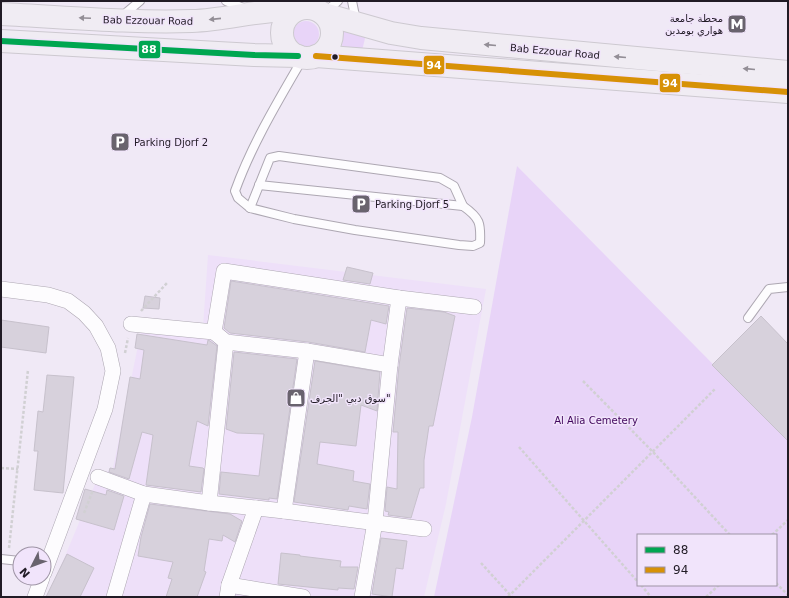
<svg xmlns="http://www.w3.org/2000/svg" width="789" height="598" font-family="'DejaVu Sans',Vazirmatn,sans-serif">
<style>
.built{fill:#eee0f9}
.green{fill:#e8d4f8;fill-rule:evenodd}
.building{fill:#d7d1dc;stroke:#c7c1cc}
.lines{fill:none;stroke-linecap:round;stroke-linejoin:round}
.lane-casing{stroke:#ada7b2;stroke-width:10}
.street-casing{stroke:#ada7b2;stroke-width:16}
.primary-casing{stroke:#cdc9d0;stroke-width:24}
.path{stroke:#d1d0d3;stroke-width:2.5;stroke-dasharray:3 2;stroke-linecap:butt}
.lane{stroke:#fdfcfe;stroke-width:8}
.street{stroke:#fdfcfe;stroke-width:15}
.primary{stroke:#f0ecf3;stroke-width:22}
.bus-1-casing{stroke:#f1e4fb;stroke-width:9}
.bus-2-casing{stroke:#f1e4fb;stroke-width:9}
.bus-1{stroke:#00a651;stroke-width:6}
.bus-2{stroke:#d79106;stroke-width:6}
.oneway{fill:#938e96}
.bus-dot{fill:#211b25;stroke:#f1e4fb;stroke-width:1.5}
.labels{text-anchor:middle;stroke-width:3;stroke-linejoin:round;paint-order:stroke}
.poi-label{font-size:10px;fill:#211b25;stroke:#f1e4fb;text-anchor:start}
.street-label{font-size:10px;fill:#211b25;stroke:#f1e4fb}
.park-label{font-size:10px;fill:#40065c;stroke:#f1e4fb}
.line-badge{stroke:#f1e4fb;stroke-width:1.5}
.badge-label{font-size:11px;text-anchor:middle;font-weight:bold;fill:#fff}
</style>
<rect width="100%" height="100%" fill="#f0e9f6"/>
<path class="built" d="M208,255l278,34 -40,215 -22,93h-376l50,-120 15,-9 30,-147 60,6z"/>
<g class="green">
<circle cx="306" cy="34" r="13"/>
<path d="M343,28l23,6 -4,17 -20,-3z"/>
<path d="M517,166l271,274v157h-354l38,-180zM638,535h138v50h-138z"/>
</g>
<g class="building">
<path d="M347,267l26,6 -3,11 -27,-4z"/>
<path d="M231,281l158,25 -3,18 -15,-4 -6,32 -57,-10 -78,-9 -6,-5z"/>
<path d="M145,296l15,2 -1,11 -16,-1z"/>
<path d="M407,308l37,4 11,4 -22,110h-4l-5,34v28h-4l-9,30 -23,-3 1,-3 -4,-1 2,-24 10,2 1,-57h-5l6,-66z"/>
<path d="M761,316l27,28v97l-76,-76z"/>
<path d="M1,320l48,7 -3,26 -45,-6z"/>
<path d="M137,334l70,11 1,-5 2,1 7,5 -9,80 -11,-5 -8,45 14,2 1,1 -3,23 -55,-7 7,-50 -11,-3 -13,47 -20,-7 1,-4 5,1 15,-92 10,2 4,-29 -9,-2z"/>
<path d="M234,352l63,7 -20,140 -8,-1v2l-50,-6 2,-22 38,4 5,-42 -27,-1 -11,-4z"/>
<path d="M315,361l65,11 -3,39 -16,-6 -5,41 -36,-4 -3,22 37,7 -1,10 17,3 -3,25 -18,-3 -1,4 -54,-8z"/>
<path d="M47,375l27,2 -11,116 -29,-3 4,-39h-4l4,-40 5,1z"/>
<path d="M85,489l21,6 1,-5 17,6 -10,34 -38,-11z"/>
<path d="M150,504l80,10 12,7 -7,21 -12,-7 -1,6 -13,-2 -5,32 2,1 -9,25h-31l6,-18 -4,-1 5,-16 -35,-6 3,-19z"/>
<path d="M381,538l26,3 -4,28 -7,-1 -4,29 -20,-3z"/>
<path d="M281,553l19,2v1l41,5 -1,6h18l-4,22 -16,-1v2l-60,-6z"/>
<path d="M67,554l27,14 -14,29h-34z"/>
</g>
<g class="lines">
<defs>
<g id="lane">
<path d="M226,1l20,8"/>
<path d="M352,1l3,15 2,4"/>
<path d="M325,11l5,-3 8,-7"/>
<path d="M121,17l19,-16"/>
<path d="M259,185l204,21c17,12 18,17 17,37l-7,3 -14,-1 -104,-15 -61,-11 -44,-11 -12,-10 -3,-7c17,-47 43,-90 68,-133"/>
<path d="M250,208l20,-50 9,-2 161,22 14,8 9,20"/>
<path d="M748,318l21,-29 19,-2"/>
<path d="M1,559l19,2"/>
</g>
<g id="street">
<path d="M1,289l47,6 20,6 16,12 12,13 12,22 5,23 -8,38 -61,164"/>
<path d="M131,324l83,8 10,-61 175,27 75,9"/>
<path d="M214,332l12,10 81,9 83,14"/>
<path d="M98,477l46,17 65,9 75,8 140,18"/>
<path d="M209,503l17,-161"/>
<path d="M284,511l23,-160"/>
<path d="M229,585l27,-77"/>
<path d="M35,597l7,-19"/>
<path d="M114,597l30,-103"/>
<path d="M227,597l2,-12 74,12"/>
<path d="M362,597l13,-75 15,-157 9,-67"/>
</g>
<g id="primary">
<circle cx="307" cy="33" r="25"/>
<path d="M1,14c64,3 128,9 191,7 35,-1 68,-12 103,-11"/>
<path d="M324,14l67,19 30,5 367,34"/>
<path d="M1,41l253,14 44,1"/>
<path d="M316,56l472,36"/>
</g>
</defs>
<use href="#lane" class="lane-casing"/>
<use href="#street" class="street-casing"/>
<use href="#primary" class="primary-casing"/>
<g class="path">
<path d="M141,311l26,-28"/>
<path d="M125,353l3,-15"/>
<path d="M583,381l70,71 77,83"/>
<path d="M519,447l119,135"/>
<path d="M1,468l17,1"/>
<path d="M84,513l9,-23"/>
<path d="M772,535l16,-15"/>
<path d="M9,548l19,-178"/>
<path d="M481,563l31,34"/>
<path d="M776,583l12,12"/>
<path d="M641,585l10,12"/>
<path d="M508,597l208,-209"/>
<path d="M706,597l13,-12"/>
</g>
<use href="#lane" class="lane"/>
<use href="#street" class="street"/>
<use href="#primary" class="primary"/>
<defs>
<path id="bus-1" d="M1,41l253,14 44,1"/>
<path id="bus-2" d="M316,56l472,36"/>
</defs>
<use href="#bus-1" class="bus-1-casing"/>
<use href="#bus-2" class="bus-2-casing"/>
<use href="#bus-1" class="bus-1"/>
<use href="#bus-2" class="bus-2"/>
</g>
<defs><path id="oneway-solid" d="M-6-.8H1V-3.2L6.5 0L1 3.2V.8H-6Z"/></defs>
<g class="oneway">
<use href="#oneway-solid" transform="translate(85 18) rotate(-177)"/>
<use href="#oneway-solid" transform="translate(215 19) rotate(174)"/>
<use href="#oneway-solid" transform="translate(490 45) rotate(-175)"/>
<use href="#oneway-solid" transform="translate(620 57) rotate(-175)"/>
<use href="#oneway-solid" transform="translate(749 69) rotate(-175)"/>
</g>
<defs>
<symbol id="metro-square" viewBox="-11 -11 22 22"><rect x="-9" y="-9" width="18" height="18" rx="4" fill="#69636e" stroke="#f1e4fb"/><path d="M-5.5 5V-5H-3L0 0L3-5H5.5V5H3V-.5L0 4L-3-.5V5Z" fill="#fff"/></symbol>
<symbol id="parking-square" viewBox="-11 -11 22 22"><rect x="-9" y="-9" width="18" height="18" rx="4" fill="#69636e" stroke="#f1e4fb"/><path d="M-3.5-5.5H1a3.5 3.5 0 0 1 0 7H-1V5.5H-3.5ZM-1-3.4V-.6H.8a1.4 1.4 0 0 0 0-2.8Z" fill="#fff"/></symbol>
<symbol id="shop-square" viewBox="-11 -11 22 22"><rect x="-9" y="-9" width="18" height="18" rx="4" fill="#69636e" stroke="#f1e4fb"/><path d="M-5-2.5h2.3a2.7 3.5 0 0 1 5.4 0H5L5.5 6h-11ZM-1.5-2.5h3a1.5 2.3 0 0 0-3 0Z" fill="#fff"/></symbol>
</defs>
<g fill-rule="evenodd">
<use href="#metro-square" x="726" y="13" width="22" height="22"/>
<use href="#parking-square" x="109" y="131" width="22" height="22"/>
<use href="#parking-square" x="350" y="193" width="22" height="22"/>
<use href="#shop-square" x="285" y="387" width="22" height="22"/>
</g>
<circle class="bus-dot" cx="335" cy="57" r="3.5"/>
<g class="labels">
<g class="poi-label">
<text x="723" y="22" text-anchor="end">محطة جامعة<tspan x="723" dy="12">هواري بومدين</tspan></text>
<text x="134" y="146">Parking Djorf 2</text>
<text x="375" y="208">Parking Djorf 5</text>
<text x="310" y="402">سوق دبي "الجرف"</text>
</g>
<g class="street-label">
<text transform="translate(148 20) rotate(1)" y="4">Bab Ezzouar Road</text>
<text transform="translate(555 51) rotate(5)" y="4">Bab Ezzouar Road</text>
</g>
<g class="park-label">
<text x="596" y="424">Al Alia Cemetery</text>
</g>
</g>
<g class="line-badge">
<rect x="138" y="40" width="23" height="19" rx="4" fill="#00a651"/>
<rect x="423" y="55" width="22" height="20" rx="4" fill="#d79106"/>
<rect x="659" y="73" width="22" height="20" rx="4" fill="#d79106"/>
</g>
<g class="badge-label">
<text x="149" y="53">88</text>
<text x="434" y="69">94</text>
<text x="670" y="87">94</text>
</g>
<rect width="789" height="598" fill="none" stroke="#211b25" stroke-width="4"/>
<rect x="637" y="534" width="140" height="52" fill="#f1e4fb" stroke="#9e94a5"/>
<rect x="645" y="547" width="20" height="6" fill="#00a651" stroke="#9e94a5"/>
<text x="673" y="554" font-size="12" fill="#211b25">88</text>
<rect x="645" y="567" width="20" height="6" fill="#d79106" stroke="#9e94a5"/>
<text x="673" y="574" font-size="12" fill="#211b25">94</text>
<g transform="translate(32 566) rotate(228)"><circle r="19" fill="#f1e4fb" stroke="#9e94a5"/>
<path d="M0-3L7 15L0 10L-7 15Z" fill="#69636e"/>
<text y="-6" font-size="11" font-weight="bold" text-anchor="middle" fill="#211b25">N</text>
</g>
</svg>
